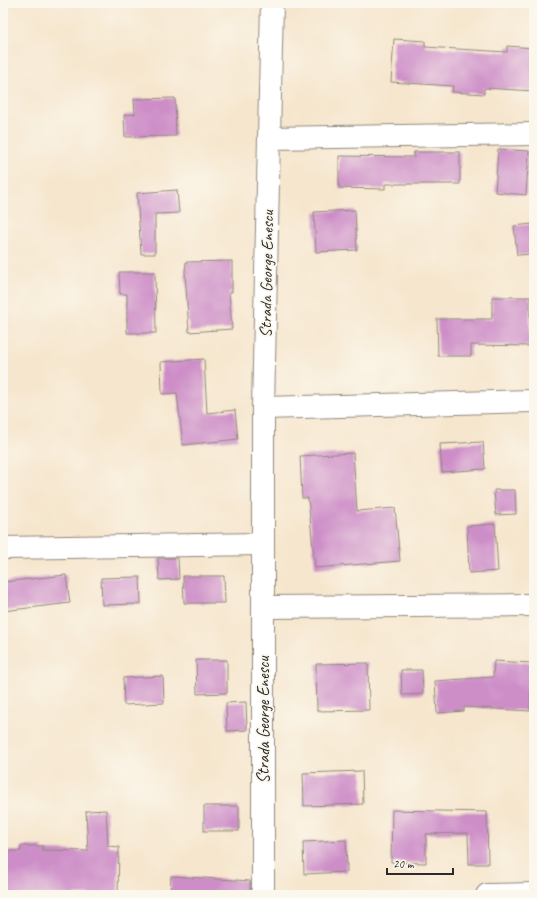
<svg xmlns="http://www.w3.org/2000/svg" width="537" height="898" font-family="Caveat,sans-serif">
<style>
.building{fill:#cd8ec8}
.lines{fill:none;stroke-linecap:round;stroke-linejoin:round}
.street-casing{stroke:#90887c;stroke-width:24}
.street{stroke:#fff;stroke-width:22}
.labels{text-anchor:middle;stroke-width:3.5;stroke-linejoin:round;paint-order:stroke}
.street-label{font-size:17px;fill:#2b2b2b;stroke:#fbf7ec}
</style>
<rect width="100%" height="100%" fill="#fbf7ec"/>
<filter id="ink" filterUnits="userSpaceOnUse"><feTurbulence type="fractalNoise" baseFrequency=".025" numOctaves="2"/><feDisplacementMap in="SourceGraphic" scale="8" xChannelSelector="R" yChannelSelector="G"/><feConvolveMatrix kernelMatrix="1 2 1 2 8 2 1 2 1" color-interpolation-filters="sRGB"/></filter>
<filter id="wash" filterUnits="userSpaceOnUse"><feTurbulence type="fractalNoise" baseFrequency=".012" numOctaves="4" result="noise"/><feDisplacementMap in="SourceGraphic" scale="16" xChannelSelector="R" yChannelSelector="G"/><feGaussianBlur stdDeviation="0.9" result="paint"/><feColorMatrix in="noise" values="0 0 0 0 0 0 0 0 0 0 0 0 0 0 0 0 0 1.4 0 .05"/><feComposite in="paint" operator="in"/></filter>
<g filter="url(#wash)">
<rect width="100%" height="100%" fill="#f6e6ce"/>
<g id="blocks">
<g class="building">
<path d="M394,39l31,2v6l82,5v-6l27,2v43l-50,-3v6l-32,-2 1,-6 -62,-4z"/>
<path d="M175,98l1,38 -51,1 -1,-22 11,-1 -1,-15z"/>
<path d="M498,149l31,2 -3,44 -31,-3z"/>
<path d="M414,152h46v32h-75v5l-46,-1v-32l75,1z"/>
<path d="M177,190l2,23 -24,1v40h-14l-4,-61z"/>
<path d="M355,210l2,40 -41,2 -2,-40z"/>
<path d="M532,224l2,30 -17,1 -3,-29z"/>
<path d="M232,261v31h-3l3,37 -43,3 -4,-60 1,-10z"/>
<path d="M119,272h36l1,61h-29v-39h-7z"/>
<path d="M492,297h38v49l-59,-1v11h-33l-1,-37h55z"/>
<path d="M204,359l3,54 28,-3 3,29 -55,6 -6,-52 -15,1 -1,-32z"/>
<path d="M483,442l2,27 -43,3 -2,-28z"/>
<path d="M353,453l4,58 38,-3 5,53 -85,7 -7,-70h-6l-2,-42z"/>
<path d="M494,490h21l1,24 -20,1z"/>
<path d="M495,524l3,47 -29,2 -2,-47z"/>
<path d="M158,558h20l1,21 -20,1z"/>
<path d="M66,575l4,28 -67,8v-29z"/>
<path d="M183,576h41l1,27h-41z"/>
<path d="M140,577l1,27 -39,1 -1,-27z"/>
<path d="M196,660h31v33l-30,1z"/>
<path d="M494,661l38,2 -2,48 -66,-4v4l-27,2 -2,-32 58,-4z"/>
<path d="M368,663l1,47 -52,1 -1,-47z"/>
<path d="M401,670h21l1,24 -21,1z"/>
<path d="M163,676l1,27 -40,2 -1,-27z"/>
<path d="M246,702l1,28 -20,1 -1,-28z"/>
<path d="M362,771l1,33 -59,2 -1,-33z"/>
<rect x="204" y="806" width="35" height="25"/>
<path d="M106,810l2,36 11,1 -1,48h-115v-44h18v-5h22l-1,4 46,1 -2,-40z"/>
<path d="M392,810l95,2 1,52h-19l-1,-31 -42,1v29l-35,-1z"/>
<path d="M346,840l1,32 -43,2 -1,-32z"/>
<path d="M171,876l79,5v14h-80z"/>
</g>
</g>
</g>
<g filter="url(#ink)">
<use href="#blocks" fill-opacity="0" stroke="#90887c" stroke-width="1"/>
<g class="lines">
<defs>
<g id="street">
<path d="M269,138l265,-4"/>
<path d="M263,408l271,-7"/>
<path d="M3,548l259,-4"/>
<path d="M263,607l271,-2"/>
<path d="M263,895v-487l9,-405"/>
<path d="M487,895l47,-1"/>
</g>
</defs>
<use href="#street" class="street-casing"/>
<use href="#street" class="street"/>
</g>
</g>
<g class="labels">
<g class="street-label">
<text transform="translate(266 274) rotate(-89)" y="6">Strada George Enescu</text>
<text transform="translate(263 720) rotate(-90)" y="6">Strada George Enescu</text>
</g>
</g>
<rect width="537" height="898" fill="none" stroke="#fbf7ec" stroke-width="16"/>
<path d="M387 868v6h66v-6" fill="none" stroke="#2b2b2b" stroke-width="2"/>
<text x="393" y="868" font-size="12" fill="#2b2b2b" stroke="#fbf7ec" stroke-width="3" paint-order="stroke">20 m</text>
</svg>
